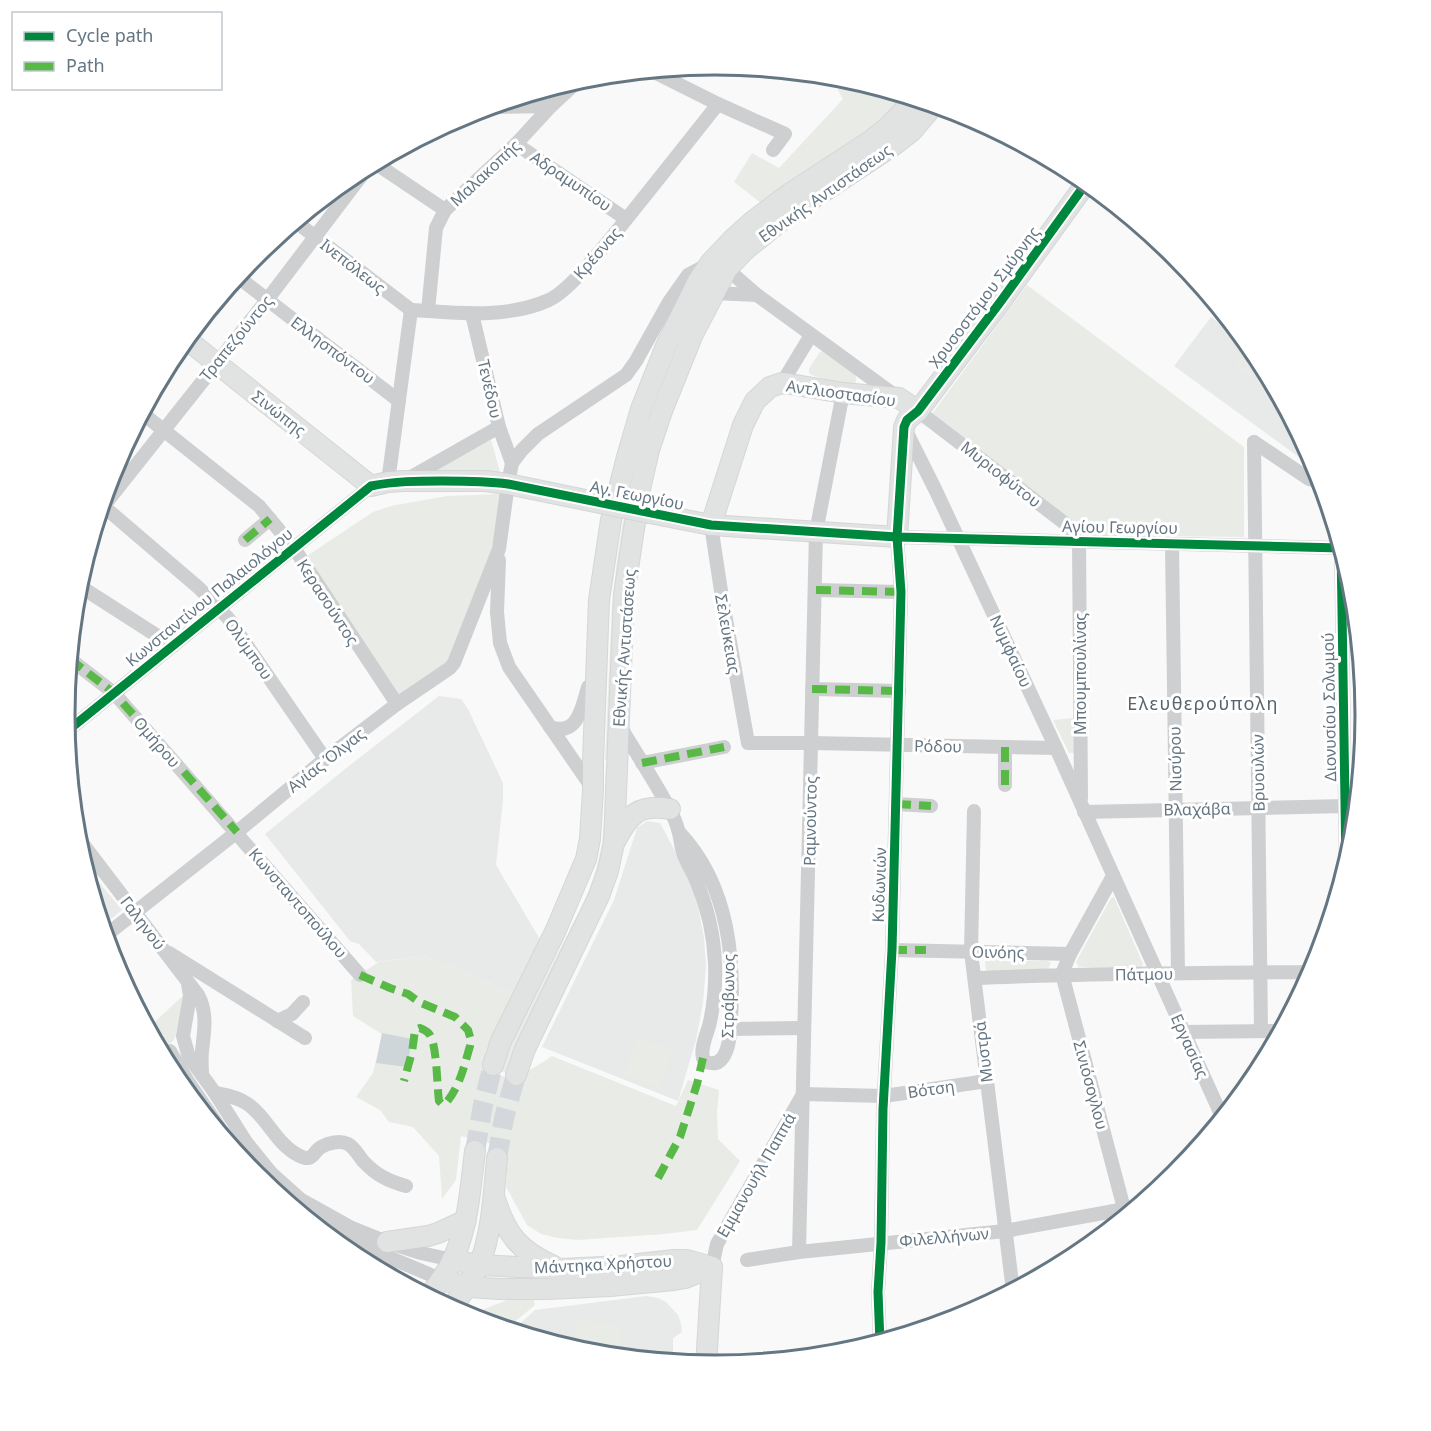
<svg xmlns="http://www.w3.org/2000/svg" width="1431" height="1431" font-family="'Noto Sans',sans-serif">
<style>
.built{fill:#e8e9e9}
.green{fill:#e8ebe6}
.water{fill:#ced6d9}
.lines{fill:none;stroke-linecap:round;stroke-linejoin:round}
.secondary-tunnel{stroke:#d4d8dc;stroke-width:20;stroke-dasharray:20 10;stroke-linecap:butt}
.secondary-casing{stroke:#d5d6d7;stroke-width:22}
.street{stroke:#cecfd0;stroke-width:14}
.secondary{stroke:#e1e2e2;stroke-width:20}
.secondary-bridge-casing{stroke:#d5d6d7;stroke-width:22;stroke-linecap:butt}
.secondary-bridge{stroke:#e1e2e2;stroke-width:20}
.quiet{stroke:#58b947;stroke-width:8;stroke-dasharray:15 8;stroke-linecap:butt}
.cycleway-casing{stroke:#fff;stroke-width:13}
.cycleway{stroke:#00873e;stroke-width:9}
.labels{text-anchor:middle;stroke-width:6;stroke-linejoin:round;paint-order:stroke}
.street-label{font-size:16px;fill:#657683;stroke:#fff}
.neighbourhood-label{font-size:18px;letter-spacing:1.5px;fill:#57646e;stroke:#fff}
.rim{fill:none;stroke:#657683;stroke-width:3}
</style>
<rect width="100%" height="100%" fill="#f9f9f9"/>
<g class="built">
<path d="M1211,317l37,28 1,-1 8,10 61,117 -144,-105z"/>
<path d="M439,696l22,3 7,10 35,74v17l-7,65 45,76 -28,53 -42,-20 -47,-18 -48,6 -17,-18 -9,-3 -85,-107 80,-65z"/>
<path d="M647,821l13,2 25,47 10,21 9,47 2,28 -3,37 -7,37 -18,61 -136,-54 72,-147 23,-72z"/>
<path d="M83,863l39,47 -20,16z"/>
<path d="M646,1296l12,2 8,4 12,13 3,9 1,8 -9,6v24l-85,-8 -76,-23 23,-21z"/>
</g>
<g class="green">
<path d="M847,78l61,19 -7,7 -37,29 -103,70 -27,-21 18,-29 27,15 64,-69 -5,-9z"/>
<path d="M1027,285l217,162v90l-157,-2 -155,-121z"/>
<path d="M1250,345l7,9 19,35 -4,5 -37,-28z"/>
<path d="M823,351l32,23c2,6 2,8 -3,11h-8l-33,-10 -2,-2v-4l11,-17z"/>
<path d="M491,440l9,32 -61,-1 -1,-3z"/>
<path d="M501,494l-4,46 -44,118 -54,42 -92,-144 66,-44 18,-6 56,-10z"/>
<path d="M623,521l7,2 -17,237h-8l7,-154 5,-46z"/>
<path d="M1074,718v35h-5l-16,-33z"/>
<path d="M606,764l7,1 -12,115 -91,194 -9,-3 15,-37 67,-130c10,-22 17,-45 20,-69 2,-23 2,-47 3,-71z"/>
<path d="M1114,897l29,67 -1,3h-63l-3,-5 35,-64z"/>
<path d="M424,956l47,18 42,20 -28,58 4,10c5,4 8,11 13,14 12,5 41,-13 50,-20l124,50 12,-26 31,10 -2,22 1,27 22,22 -43,69 -33,4 -86,6 -20,-2 -17,-4 -14,-9 -21,-38 2,-39 -47,-12 -5,44 -14,19 -3,-43 -26,-29 -24,-5 -9,-12 -24,-13 17,-24 9,-39 -29,-18 -2,-36 28,-18z"/>
<path d="M987,960l61,1 3,2 -3,6 -59,2 -3,-1 -1,-8z"/>
<path d="M185,994l-10,44 -3,4 -13,8 -11,-22z"/>
<path d="M638,1037l36,14 -15,38 -36,-14z"/>
<path d="M507,1300h27l1,5 -29,24 -35,-11 11,-8z"/>
<path d="M578,1319l45,9 -5,25 -45,-9z"/>
</g>
<path class="water" d="M382,1033l30,6 -5,28 -31,-4z"/>
<g class="lines">
<g class="secondary-tunnel">
<path d="M475,1151l8,-46 10,-40"/>
<path d="M497,1158l7,-40 12,-43"/>
</g>
<defs>
<g id="secondary">
<path d="M186,339l185,147 17,-4 15,-1h82l23,3 92,19"/>
<path d="M650,513l61,12 186,12 7,-110 3,-7 11,-9 83,-110 86,-119"/>
<path d="M711,525l32,-100 12,-24 15,-14 12,-4 8,1 53,9 56,5 19,13"/>
<path d="M616,840c13,-26 23,-36 54,-31"/>
<path d="M493,1065l8,-24 54,-109 31,-73 4,-20 3,-49v-30l6,-160 12,-80 16,-63 14,-48 25,-63 32,-65 13,-19 22,-23 20,-18 36,-27 80,-52 20,-16 26,-27"/>
<path d="M516,1075l9,-26 74,-153 9,-25 6,-28 10,-248 16,-106 9,-39 13,-39 31,-77 34,-65 18,-19 46,-37 103,-68 18,-14 22,-26"/>
<path d="M495,1199c11,35 24,52 59,67"/>
<path d="M387,1242l41,-6 10,-3 28,-13"/>
<path d="M452,1260l27,5 83,4 59,-3 53,-6h13l25,7"/>
<path d="M442,1280l26,7 31,2h49l62,-3 64,-6 11,-2 27,-11"/>
<path d="M428,1297c13,-16 25,-33 31,-53 10,-29 12,-62 16,-93"/>
<path d="M451,1309c10,-14 21,-28 28,-44 13,-30 15,-75 18,-107"/>
<path d="M706,1366l6,-99"/>
</g>
</defs>
<use href="#secondary" class="secondary-casing"/>
<g class="street">
<path d="M652,71l66,33 67,30 -12,16"/>
<path d="M489,107l62,-1"/>
<path d="M516,144l110,75"/>
<path d="M375,163l70,47"/>
<path d="M296,222l115,88"/>
<path d="M727,269l30,26 140,102"/>
<path d="M238,277l161,124"/>
<path d="M714,293l43,2"/>
<path d="M428,311c40,3 83,6 121,-11 21,-10 51,-49 67,-68 34,-42 68,-85 102,-128"/>
<path d="M472,314l27,113 13,36"/>
<path d="M782,383l29,-48"/>
<path d="M918,411l149,114 12,16 2,257"/>
<path d="M142,413l117,93 35,42 103,156"/>
<path d="M905,429l31,62 120,257 167,371"/>
<path d="M1254,442l7,589"/>
<path d="M1254,442l55,37 12,2"/>
<path d="M404,481l95,-54"/>
<path d="M388,482l23,-172 17,1 8,-83 9,-18 71,-66 35,-38 28,-26"/>
<path d="M102,505l97,83 29,30 97,141"/>
<path d="M102,508l165,-208 101,-133"/>
<path d="M711,525l10,66 27,152h64l244,5"/>
<path d="M245,540l25,-21"/>
<path d="M1172,544l6,429"/>
<path d="M1341,546l5,321"/>
<path d="M499,560l-2,52 3,31 9,24 84,122"/>
<path d="M78,585l95,61"/>
<path d="M816,590l85,2"/>
<path d="M70,659l44,34 246,282"/>
<path d="M812,689l87,2"/>
<path d="M620,726c16,27 34,54 49,82 4,7 8,17 10,25 2,7 2,15 5,22 3,8 8,16 12,25 11,26 18,55 19,83 1,20 -1,40 -5,59 -2,10 -10,25 -7,36 1,3 4,5 7,5 15,3 19,-19 20,-30 6,-71 0,-147 -51,-201"/>
<path d="M550,727c28,10 32,-20 38,-40"/>
<path d="M66,732l305,-246"/>
<path d="M642,763l82,-16"/>
<path d="M1005,785v-38"/>
<path d="M896,804l35,2"/>
<path d="M974,811l-3,141 42,339"/>
<path d="M1084,812l262,-6"/>
<path d="M76,835l122,160c10,18 6,37 4,56 -1,8 0,17 0,24"/>
<path d="M1113,876l-43,78 -8,20 64,242"/>
<path d="M105,936l132,-104 88,-73 72,-55 53,-36 4,-5 45,-114 9,-65 4,-21 10,-13 16,-16 88,-59 10,-14 33,-59 19,-27 19,-10"/>
<path d="M892,950l178,4"/>
<path d="M169,953l136,85"/>
<path d="M975,978c112,-5 225,-5 338,-6"/>
<path d="M188,983l2,13 -7,40 6,21 26,36 31,49 25,31 29,26 52,29 35,14 34,11 31,7"/>
<path d="M277,1021l15,-7 11,-12"/>
<path d="M730,1029l74,-1"/>
<path d="M1183,1032l98,-1"/>
<path d="M170,1051l19,32 47,69 25,29"/>
<path d="M215,1093c11,2 22,4 31,10 20,12 30,41 52,52 15,8 13,-1 23,-8 7,-4 19,-7 27,-3 6,3 11,12 15,17 13,14 25,20 43,25"/>
<path d="M803,1094l81,2 103,-15"/>
<path d="M294,1208c45,33 98,49 148,72"/>
<path d="M799,1252l17,-720 27,-139"/>
<path d="M747,1260l52,-8 206,-21 120,-22 15,-4"/>
<path d="M712,1267l5,-23 85,-148"/>
<path d="M880,1343l-2,-51 3,-49 2,-134 9,-159 9,-358 -4,-55 444,11"/>
</g>
<use href="#secondary" class="secondary"/>
<defs>
<path id="secondary-bridge" d="M600,503l50,10"/>
</defs>
<use href="#secondary-bridge" class="secondary-bridge-casing"/>
<use href="#secondary-bridge" class="secondary-bridge"/>
<g class="quiet">
<path d="M245,540l25,-21"/>
<path d="M816,590l85,2"/>
<path d="M70,659l44,34 123,139"/>
<path d="M812,689l87,2"/>
<path d="M642,763l82,-16"/>
<path d="M1005,785v-38"/>
<path d="M896,804l35,2"/>
<path d="M892,950h34"/>
<path d="M360,975l30,13 18,6 11,8 36,15 13,13 3,10 -1,6c-6,20 -10,41 -25,58h-3l-3,-3c-2,-15 -2,-51 -8,-64 -2,-5 -6,-7 -11,-9l-5,2 -3,22 -8,29"/>
<path d="M658,1178l22,-41 17,-53 6,-26"/>
</g>
<defs>
<g id="cycleway">
<path d="M1341,546l5,321"/>
<path d="M66,732l305,-246c24,-5 47,-5 71,-5 22,0 44,0 66,3l203,41 186,12 444,11"/>
<path d="M880,1343l-2,-51 3,-49 2,-134 9,-159 9,-358 -4,-55 7,-110 3,-7 11,-9 83,-110 86,-119"/>
</g>
</defs>
<use href="#cycleway" class="cycleway-casing"/>
<use href="#cycleway" class="cycleway"/>
</g>
<g class="labels">
<g class="street-label">
<text transform="translate(485 173) rotate(-43)" y="6">Μαλακοπής</text>
<text transform="translate(571 181) rotate(34)" y="6">Αδραμυπίου</text>
<text transform="translate(825 193) rotate(-35)" y="6">Εθνικής Αντιστάσεως</text>
<text transform="translate(597 253) rotate(-49)" y="6">Κρέσνας</text>
<text transform="translate(353 266) rotate(38)" y="6">Ινεπόλεως</text>
<text transform="translate(984 297) rotate(-53)" y="6">Χρυσοστόμου Σμύρνης</text>
<text transform="translate(236 338) rotate(-51)" y="6">Τραπεζούντος</text>
<text transform="translate(333 350) rotate(37)" y="6">Ελλησπόντου</text>
<text transform="translate(490 389) rotate(77)" y="6">Τενέδου</text>
<text transform="translate(841 393) rotate(8)" y="6">Αντλιοστασίου</text>
<text transform="translate(279 413) rotate(38)" y="6">Σινώπης</text>
<text transform="translate(1001 474) rotate(38)" y="6">Μυριοφύτου</text>
<text transform="translate(637 495) rotate(11)" y="6">Αγ. Γεωργίου</text>
<text transform="translate(1120 527) rotate(1)" y="6">Αγίου Γεωργίου</text>
<text transform="translate(209 597) rotate(-39)" y="6">Κωνσταντίνου Παλαιολόγου</text>
<text transform="translate(328 602) rotate(57)" y="6">Κερασούντος</text>
<text transform="translate(728 634) rotate(80)" y="6">Σελεύκειας</text>
<text transform="translate(624 648) rotate(-86)" y="6">Εθνικής Αντιστάσεως</text>
<text transform="translate(249 649) rotate(55)" y="6">Ολύμπου</text>
<text transform="translate(1011 651) rotate(65)" y="6">Νυμφαίου</text>
<text transform="translate(1080 674) rotate(-90)" y="6">Μπουμπουλίνας</text>
<text transform="translate(1329 707) rotate(-91)" y="6">Διονυσίου Σολωμού</text>
<text transform="translate(157 742) rotate(49)" y="6">Ομήρου</text>
<text transform="translate(938 746) rotate(1)" y="6">Ρόδου</text>
<text transform="translate(1175 759) rotate(-91)" y="6">Νισύρου</text>
<text transform="translate(326 760) rotate(-38)" y="6">Αγίας Όλγας</text>
<text transform="translate(1258 773) rotate(-91)" y="6">Βρυουλών</text>
<text transform="translate(1197 809) rotate(-1)" y="6">Βλαχάβα</text>
<text transform="translate(810 821) rotate(-89)" y="6">Ραμνούντος</text>
<text transform="translate(879 885) rotate(-88)" y="6">Κυδωνιών</text>
<text transform="translate(298 903) rotate(49)" y="6">Κωνσταντοπούλου</text>
<text transform="translate(143 923) rotate(53)" y="6">Γαληνού</text>
<text transform="translate(998 952) rotate(1)" y="6">Οινόης</text>
<text transform="translate(1144 974) rotate(-1)" y="6">Πάτμου</text>
<text transform="translate(728 996) rotate(-89)" y="6">Στράβωνος</text>
<text transform="translate(1190 1046) rotate(66)" y="6">Εργασίας</text>
<text transform="translate(983 1052) rotate(-97)" y="6">Μυστρά</text>
<text transform="translate(1091 1085) rotate(75)" y="6">Σινιόσογλου</text>
<text transform="translate(931 1089) rotate(-8)" y="6">Βότση</text>
<text transform="translate(756 1175) rotate(-60)" y="6">Εμμανουήλ Παππά</text>
<text transform="translate(944 1237) rotate(-5)" y="6">Φιλελλήνων</text>
<text transform="translate(603 1264) rotate(-3)" y="6">Μάντηκα Χρήστου</text>
</g>
<g class="neighbourhood-label">
<text x="1203" y="710">Ελευθερούπολη</text>
</g>
</g>
<path d="M0 0H1431V1431H0ZM75 715a640 640 0 1 1 1280 0a640 640 0 1 1-1280 0Z" fill="#fff" fill-rule="evenodd"/>
<path class="rim" d="M75 715a640 640 0 1 1 1280 0a640 640 0 1 1-1280 0Z"/>
<rect x="12" y="12" width="210" height="78" fill="#ffffff" stroke="#c1c8cd" stroke-width="1.5"/>
<rect x="24" y="32" width="30" height="9" fill="#00873e" stroke="#c1c8cd" stroke-width="1.5"/>
<text x="66" y="42" font-size="18" fill="#657683">Cycle path</text>
<rect x="24" y="62" width="30" height="9" fill="#58b947" stroke="#c1c8cd" stroke-width="1.5"/>
<text x="66" y="72" font-size="18" fill="#657683">Path</text>
</svg>
